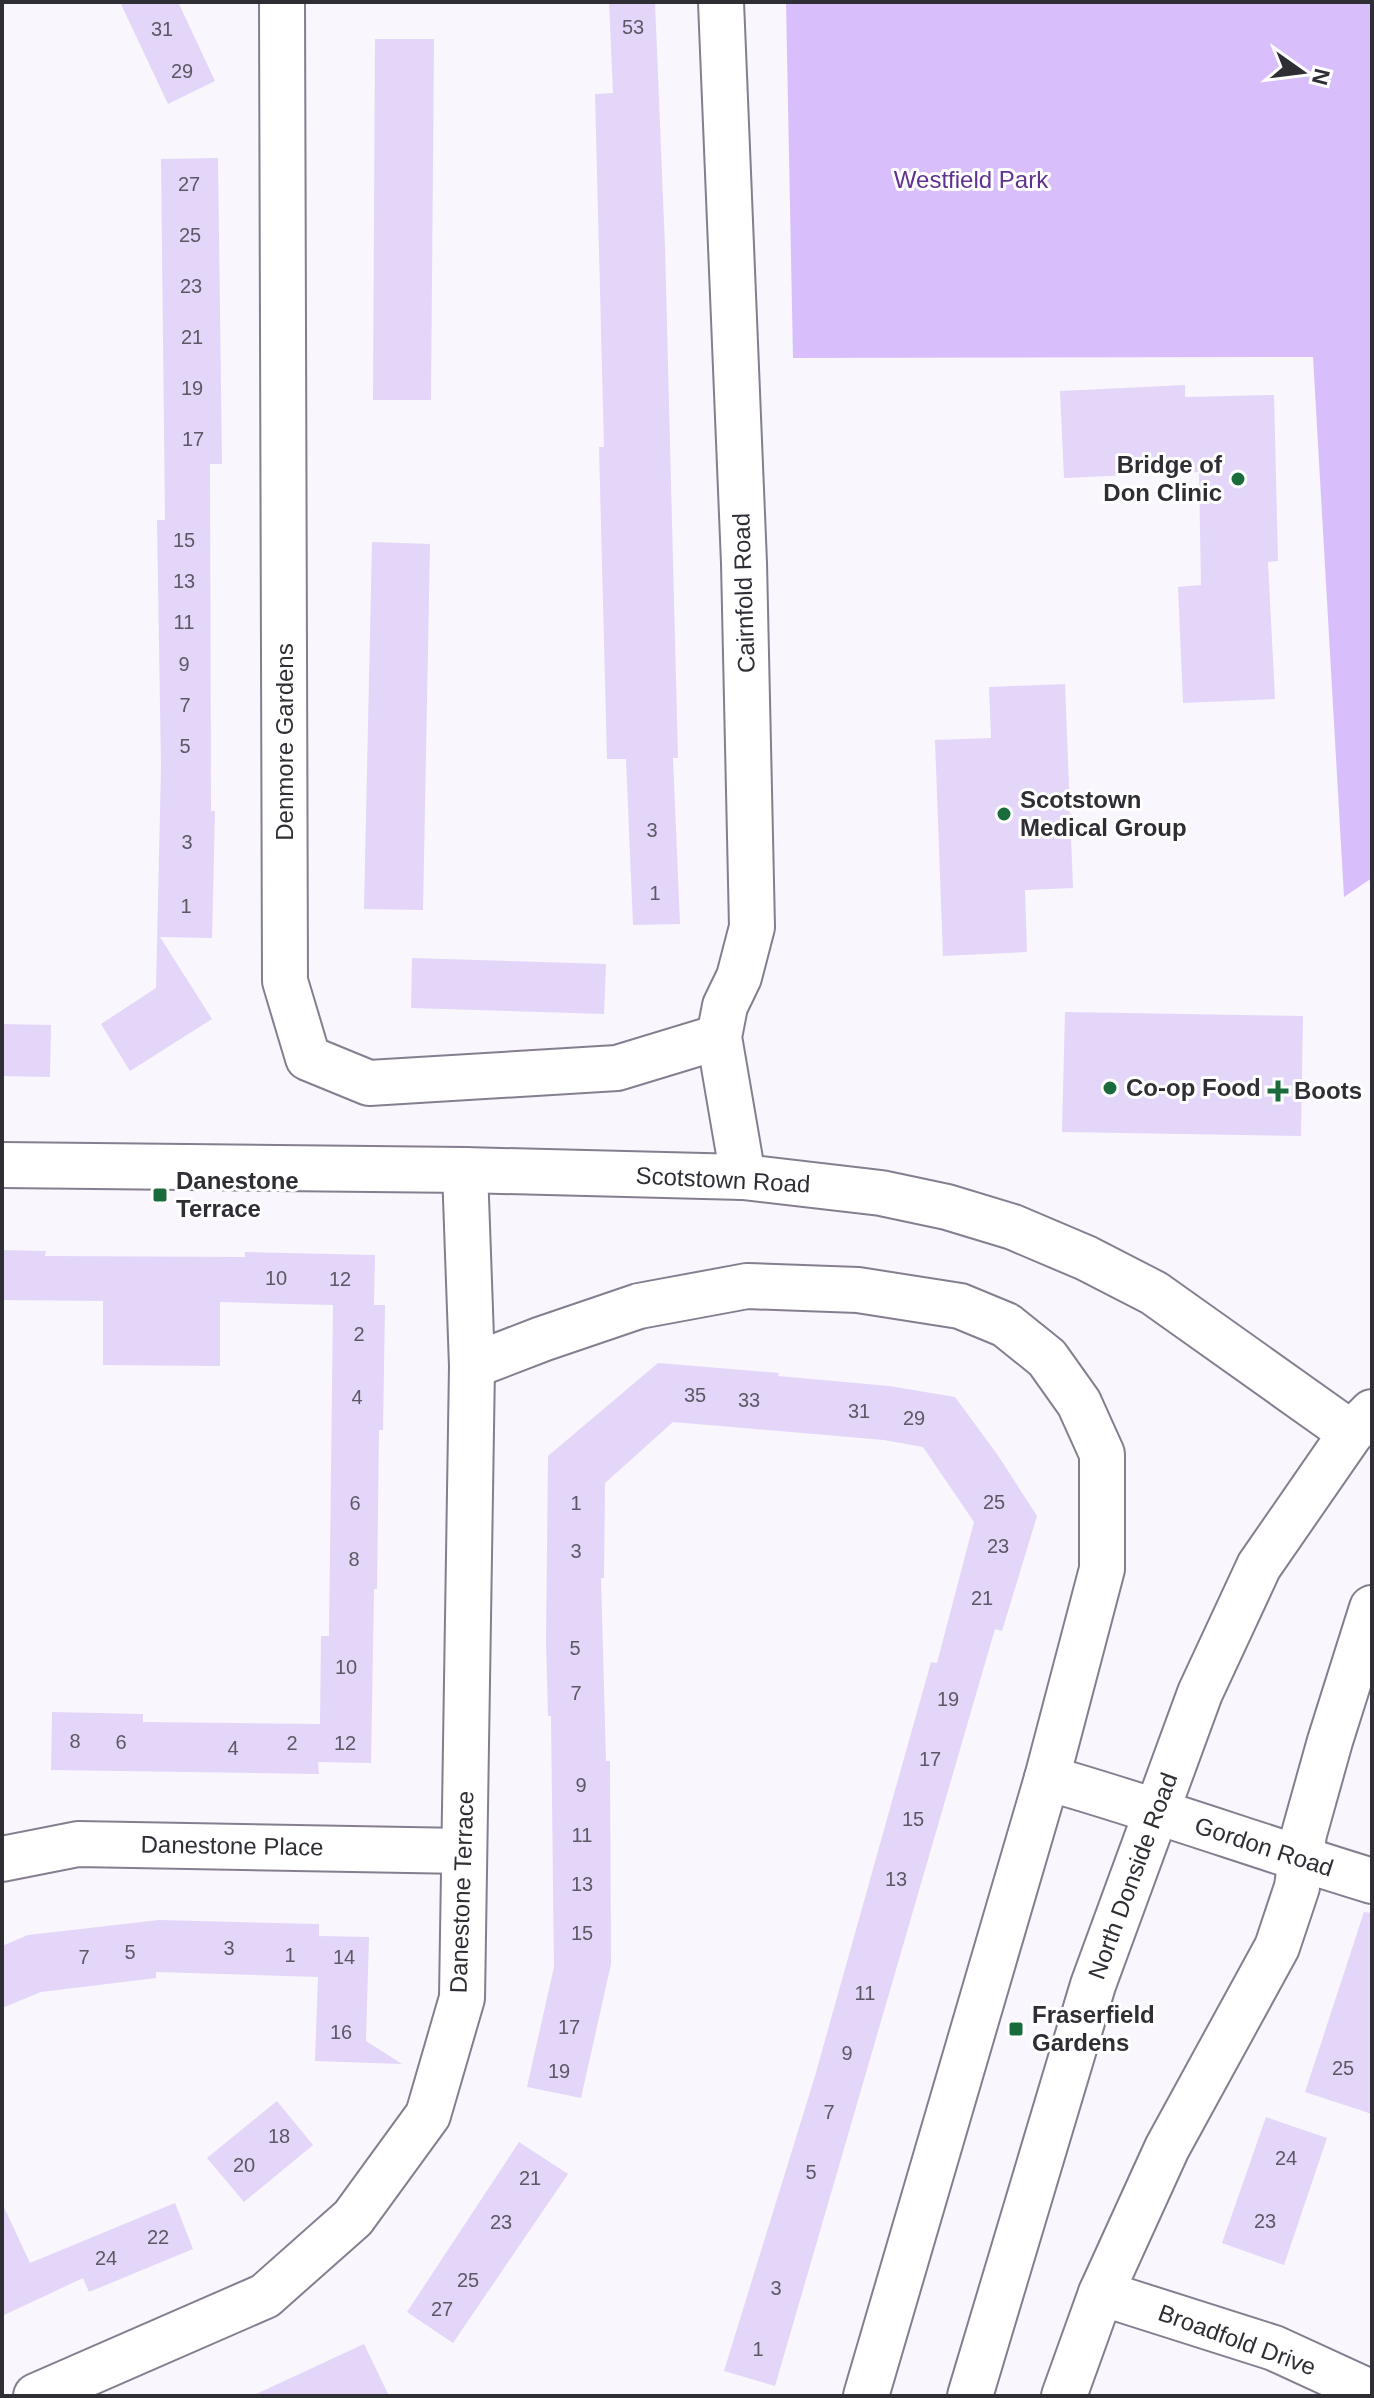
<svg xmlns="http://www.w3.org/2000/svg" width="1374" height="2398" font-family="Arial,sans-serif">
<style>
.green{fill:#d8bffc}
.building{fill:#e3d6f8}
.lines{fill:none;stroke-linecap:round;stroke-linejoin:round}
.minor-casing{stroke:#847e8f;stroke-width:48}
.major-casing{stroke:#847e8f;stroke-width:48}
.minor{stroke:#fff;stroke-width:44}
.major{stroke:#fff;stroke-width:44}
.poi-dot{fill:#1b6c3d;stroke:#fff;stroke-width:3}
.labels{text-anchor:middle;stroke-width:6;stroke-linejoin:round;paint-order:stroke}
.number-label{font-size:20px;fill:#5d5866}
.park-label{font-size:24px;fill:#603190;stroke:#fff}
.poi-label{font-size:24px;font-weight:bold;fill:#302e35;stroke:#fff;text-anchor:start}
.street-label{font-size:24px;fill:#302e35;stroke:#fff}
</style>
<rect width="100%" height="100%" fill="#f9f6fe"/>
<path class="green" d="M786,2h586v876l-28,19 -31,-540 -520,1z"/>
<g class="building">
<path d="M120,2h58l37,79 -47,23z"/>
<path d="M609,2h46l10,245 13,511h-5l7,166 -47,1 -7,-166h-19l-8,-312h5l-9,-353 18,-1z"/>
<path d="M375,39h59l-3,361h-58z"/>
<path d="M218,158l4,306h-12l1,347h4l-3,127 -52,-1 52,82 -82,52 -29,-47 55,-36 5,-221 -4,-247h8l-4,-361z"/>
<path d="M1185,385v12l89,-2 4,166 -10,1 7,137 -92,4 -5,-116 23,-2 -2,-113 -135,6 -4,-87z"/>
<path d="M372,542l58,2 -7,366 -59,-1z"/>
<path d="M1065,684l8,204 -48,2 2,62 -84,4 -8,-216 56,-2 -2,-51z"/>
<path d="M412,958l194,6 -2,50 -193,-6z"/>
<path d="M1065,1012l238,4 -2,120 -239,-4z"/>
<path d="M2,1024l49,1 -1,52 -48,-1z"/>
<path d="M2,1250l44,1 -1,5 200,1v-5l130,3 -1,50h11l-2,125h-4l-2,159h-3l-3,174 -53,-1 1,12 -268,-4 1,-58 91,2v8l177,2 1,-88h8l4,-331 -113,-3v64l-117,-1v-64l-101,-1z"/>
<path d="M658,1363l121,10 -1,3 111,10 66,11 42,57 40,62 -35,115 -7,-2 -220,757 -51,-15 91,-295 116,-414 6,1 37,-141 -51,-75 -39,-7 -211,-18 -68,61 -1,95h-3l5,183h4l1,203 -30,134 -54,-11 27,-120 -3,-251h-3l-2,-75 2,-185z"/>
<path d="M1364,1912l8,1v201l-67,-22z"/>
<path d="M159,1920l160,4v12l50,1 -3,104 36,23 -87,-3 3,-84 -162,-5v6l-115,14 -39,16v-62l26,-11z"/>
<path d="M277,2101l36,44 -69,57 -37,-44z"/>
<path d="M1266,2117l61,21 -43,127 -62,-22z"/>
<path d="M519,2142l49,32 -115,169 -46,-31z"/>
<path d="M2,2203l28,60 145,-60 18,46 -104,43 -6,-14 -81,38z"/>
<path d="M364,2344l25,52h-137z"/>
</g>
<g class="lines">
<defs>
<g id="minor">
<path d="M282,2l3,979 23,77 61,25 248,-15 102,-31"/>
<path d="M721,2l23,561 8,364 -13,50 -14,29 -6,31 24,140"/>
<path d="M2,1165l463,5 278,7 138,16 66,14 66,20 73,31 68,35 197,140"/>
<path d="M472,1366l70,-27 97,-33 108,-20 111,4 102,16 46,19 41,33 32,45 23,51v115l-55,209 -181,618"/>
<path d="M1047,1778c109,31 216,70 325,103"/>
<path d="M2,1859l76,-15 386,7"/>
<path d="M1101,2293l173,55 98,45"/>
<path d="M36,2396l229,-100 88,-78 75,-103 34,-117 10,-632 -7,-196"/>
<path d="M1064,2396l37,-103 66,-145 110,-201 20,-60 7,-53 26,-93 42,-133"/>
</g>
<path id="major" d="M970,2396l123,-411 107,-292 59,-127 92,-133 21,-21"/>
</defs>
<use href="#minor" class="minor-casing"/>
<use href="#major" class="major-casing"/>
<use href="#minor" class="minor"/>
<use href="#major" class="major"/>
</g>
<g class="poi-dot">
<circle cx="1238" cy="479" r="8"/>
<circle cx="1004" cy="814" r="8"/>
<circle cx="1110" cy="1088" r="8"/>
<path d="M1274 1079h8v8h8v8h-8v8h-8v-8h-8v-8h8z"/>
<rect x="152" y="1187" width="16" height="16" rx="4"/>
<rect x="1008" y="2021" width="16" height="16" rx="4"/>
</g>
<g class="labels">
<g class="number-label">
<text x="633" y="34">53</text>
<text x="162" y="36">31</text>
<text x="182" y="78">29</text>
<text x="189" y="191">27</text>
<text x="190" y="242">25</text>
<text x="191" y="293">23</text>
<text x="192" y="344">21</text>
<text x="192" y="395">19</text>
<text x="193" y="446">17</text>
<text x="184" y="547">15</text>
<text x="184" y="588">13</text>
<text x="184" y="629">11</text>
<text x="184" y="671">9</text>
<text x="185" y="712">7</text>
<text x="185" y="753">5</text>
<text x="652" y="837">3</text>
<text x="187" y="849">3</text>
<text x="655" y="900">1</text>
<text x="186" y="913">1</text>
<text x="276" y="1285">10</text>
<text x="340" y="1286">12</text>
<text x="359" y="1341">2</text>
<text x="695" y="1402">35</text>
<text x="357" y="1404">4</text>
<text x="749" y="1407">33</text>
<text x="859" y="1418">31</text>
<text x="914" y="1425">29</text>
<text x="994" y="1509">25</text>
<text x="355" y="1510">6</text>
<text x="576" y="1510">1</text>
<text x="998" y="1553">23</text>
<text x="576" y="1558">3</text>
<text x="354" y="1566">8</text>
<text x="982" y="1605">21</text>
<text x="575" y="1655">5</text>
<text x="346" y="1674">10</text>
<text x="576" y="1700">7</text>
<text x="948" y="1706">19</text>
<text x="75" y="1748">8</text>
<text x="121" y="1749">6</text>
<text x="292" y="1750">2</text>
<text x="345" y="1750">12</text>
<text x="233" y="1755">4</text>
<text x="930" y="1766">17</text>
<text x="581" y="1792">9</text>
<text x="913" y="1826">15</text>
<text x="582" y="1842">11</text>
<text x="896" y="1886">13</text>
<text x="582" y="1891">13</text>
<text x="582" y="1940">15</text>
<text x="229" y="1955">3</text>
<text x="130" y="1959">5</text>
<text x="290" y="1962">1</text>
<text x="84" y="1964">7</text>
<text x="344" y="1964">14</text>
<text x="865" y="2000">11</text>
<text x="569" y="2034">17</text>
<text x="341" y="2039">16</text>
<text x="847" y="2060">9</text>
<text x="1343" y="2075">25</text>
<text x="559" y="2078">19</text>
<text x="829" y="2119">7</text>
<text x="279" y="2143">18</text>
<text x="1286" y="2165">24</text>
<text x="244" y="2172">20</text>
<text x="811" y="2179">5</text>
<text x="530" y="2185">21</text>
<text x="1265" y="2228">23</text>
<text x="501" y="2229">23</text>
<text x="158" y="2244">22</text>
<text x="106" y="2265">24</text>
<text x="468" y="2287">25</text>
<text x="776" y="2295">3</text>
<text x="442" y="2316">27</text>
<text x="758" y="2356">1</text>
</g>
<g class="park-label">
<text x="971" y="188">Westfield Park</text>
</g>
<g class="poi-label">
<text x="1222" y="473" text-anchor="end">Bridge of<tspan x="1222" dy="28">Don Clinic</tspan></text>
<text x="1020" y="808">Scotstown<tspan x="1020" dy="28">Medical Group</tspan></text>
<text x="1126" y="1096">Co-op Food</text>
<text x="1294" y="1099">Boots</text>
<text x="176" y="1189">Danestone<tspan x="176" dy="28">Terrace</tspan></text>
<text x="1032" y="2023">Fraserfield<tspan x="1032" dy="28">Gardens</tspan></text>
</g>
<g class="street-label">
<text transform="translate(744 593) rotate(-92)" y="8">Cairnfold Road</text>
<text transform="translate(285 742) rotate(-90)" y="8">Denmore Gardens</text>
<text transform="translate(723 1180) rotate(3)" y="8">Scotstown Road</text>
<text transform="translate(232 1846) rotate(1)" y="8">Danestone Place</text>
<text transform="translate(1264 1847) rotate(18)" y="8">Gordon Road</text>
<text transform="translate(1133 1876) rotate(-70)" y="8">North Donside Road</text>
<text transform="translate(462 1892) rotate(-88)" y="8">Danestone Terrace</text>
<text transform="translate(1237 2340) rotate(20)" y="8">Broadfold Drive</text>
</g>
</g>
<rect width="1374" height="2398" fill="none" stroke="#302e35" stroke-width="8"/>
<g transform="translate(1302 72) rotate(104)" stroke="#ffffff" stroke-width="6" paint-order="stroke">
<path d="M0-6L14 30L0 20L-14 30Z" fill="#302e35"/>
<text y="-12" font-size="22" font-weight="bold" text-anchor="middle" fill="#302e35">N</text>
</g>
</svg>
